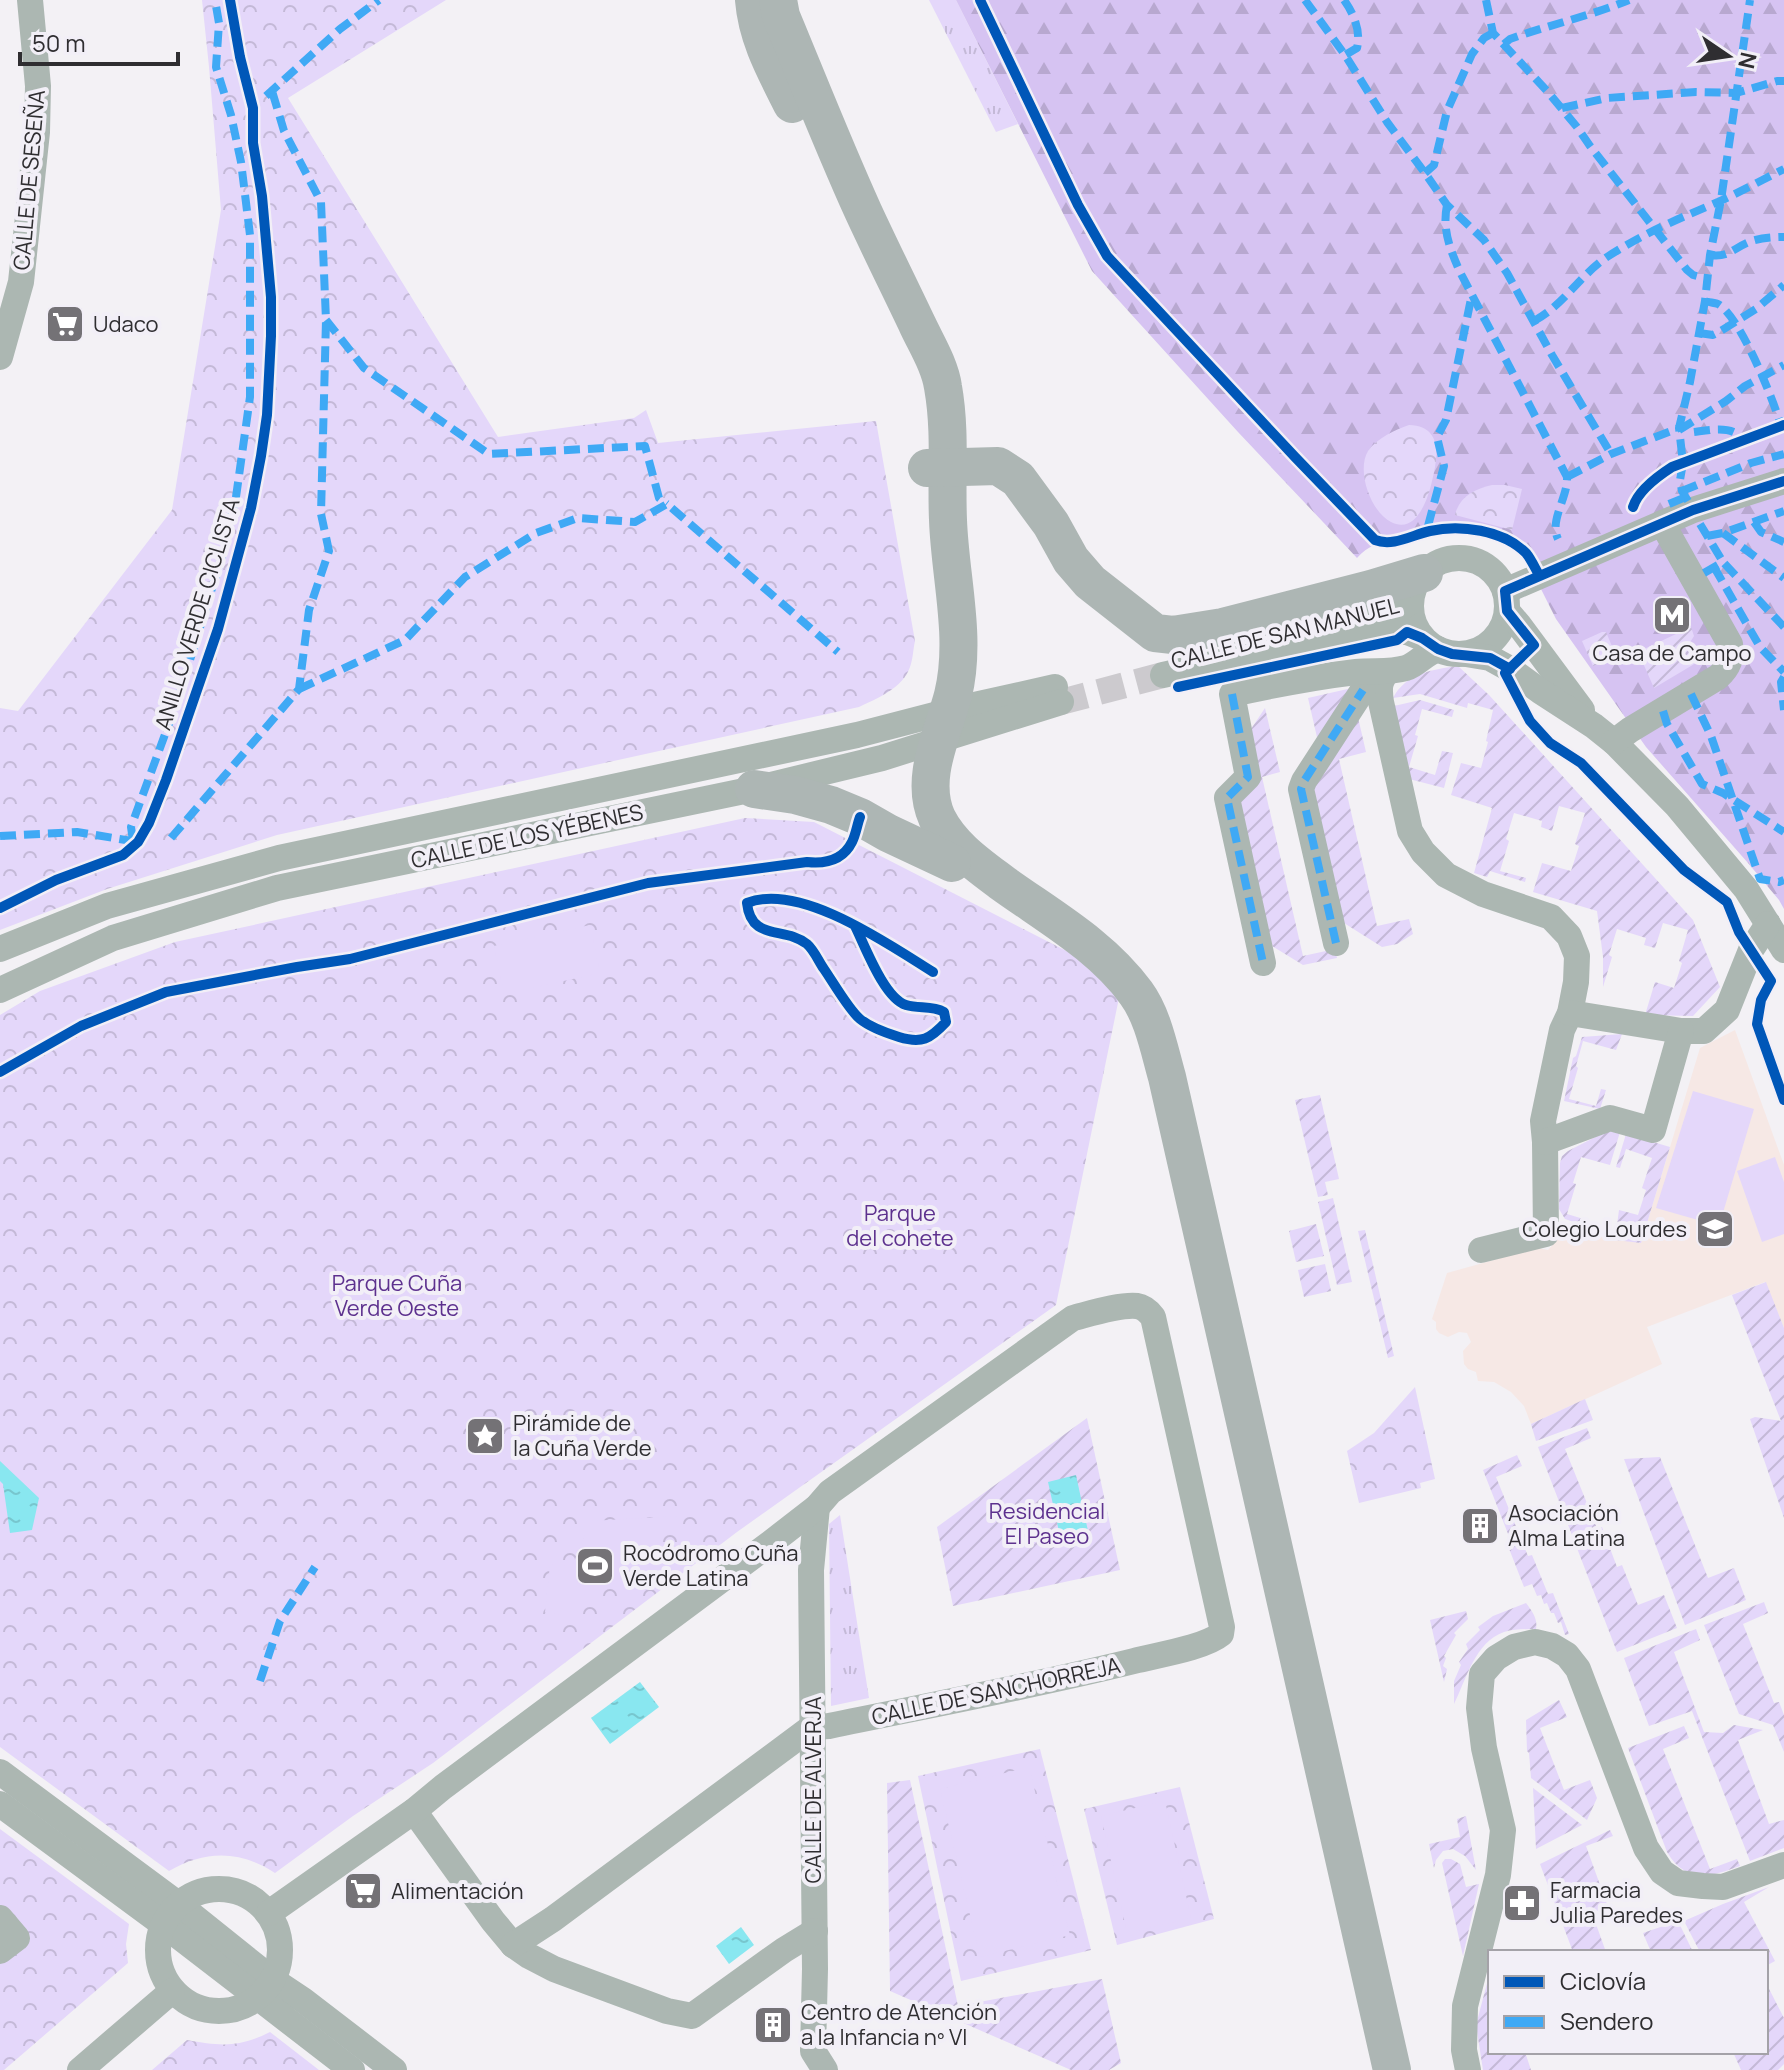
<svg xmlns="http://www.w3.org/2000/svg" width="1784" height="2070" font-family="Manrope,sans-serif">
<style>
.education{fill:#f6e8e5}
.grass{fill:url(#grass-tufts)}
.forest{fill:url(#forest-firs)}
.park{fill:url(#park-crowns)}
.garden{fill:url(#garden-furrows)}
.pitch{fill:#e4d7fa}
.water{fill:url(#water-ripples)}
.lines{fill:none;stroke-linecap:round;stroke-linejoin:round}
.minor-tunnel{stroke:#cccace;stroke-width:26;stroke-dasharray:26 13;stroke-linecap:butt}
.minor{stroke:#acb7b2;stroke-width:26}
.highway{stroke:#adb6b4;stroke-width:38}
.quiet{stroke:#3fa9f5;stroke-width:8;stroke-dasharray:16 8;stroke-linecap:butt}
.cycleway-casing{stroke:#f2eff7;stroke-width:15}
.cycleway{stroke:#0057b8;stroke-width:10}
.labels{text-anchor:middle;stroke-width:8;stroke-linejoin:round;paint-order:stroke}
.street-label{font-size:22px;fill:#2f2e31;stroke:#f2eff7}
.poi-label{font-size:22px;fill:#2f2e31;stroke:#f2eff7;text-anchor:start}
.park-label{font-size:22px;fill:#5d318e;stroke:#f2eff7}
</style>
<defs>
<pattern id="grass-tufts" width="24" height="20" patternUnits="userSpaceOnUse" patternTransform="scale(2)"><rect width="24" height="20" fill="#e4d7fa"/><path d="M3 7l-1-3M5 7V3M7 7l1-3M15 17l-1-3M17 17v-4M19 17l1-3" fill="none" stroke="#c4b9d7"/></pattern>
<pattern id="forest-firs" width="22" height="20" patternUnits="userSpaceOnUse" patternTransform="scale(2)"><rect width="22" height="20" fill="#d6c3f2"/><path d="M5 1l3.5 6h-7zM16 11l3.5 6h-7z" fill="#b8a8d0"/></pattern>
<pattern id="park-crowns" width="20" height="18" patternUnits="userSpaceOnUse" patternTransform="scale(2)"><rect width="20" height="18" fill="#e4d7fa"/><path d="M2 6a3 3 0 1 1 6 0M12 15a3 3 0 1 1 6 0" fill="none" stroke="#c4b9d7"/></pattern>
<pattern id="garden-furrows" width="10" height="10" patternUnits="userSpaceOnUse" patternTransform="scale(2)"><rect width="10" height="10" fill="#e4d7fa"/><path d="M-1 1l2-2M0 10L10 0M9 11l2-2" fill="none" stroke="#c4b9d7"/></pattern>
<pattern id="water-ripples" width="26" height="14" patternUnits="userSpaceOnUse" patternTransform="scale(2)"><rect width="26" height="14" fill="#89e7f0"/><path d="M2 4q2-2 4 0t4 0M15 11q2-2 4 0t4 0" fill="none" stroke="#77c6ce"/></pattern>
</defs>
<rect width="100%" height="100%" fill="#f3f1f5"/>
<path class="education" d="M1735,1030l49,135v163l-19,-46 -118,45 15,37 -131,60 -7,-18 -13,-14 -17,-10 -16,-1 -2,-9 -8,-3 -4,-5 -1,-13 8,-9 -4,-9 -8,-1 -11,5 -9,-4 -3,-4v-7l-4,-3 15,-46 90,-25 11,2 9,-10 1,-15 48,13 35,5 59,-195z"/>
<g class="grass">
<path d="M929,0h27l62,124 -22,8z"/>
<path d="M840,1515l29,183 -38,8 -2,-182z"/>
</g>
<path class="forest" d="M956,0h828v909l-5,-9 -31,-37 -102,-116 -90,-128 -39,-78c-36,-28 -83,-18 -122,-4 -16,5 -27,9 -38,21l-119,-126 -146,-161z"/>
<g class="park">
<path d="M202,0h244l-158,98 210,339 136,-19 12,-8 12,33 218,-22 39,220c-2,9 -2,18 -5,26 -7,21 -32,31 -51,40l-582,128 -170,54 -107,41v-222l18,3 154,-201 49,-300 -12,-143z"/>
<path d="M1409,425c34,1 29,32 23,56 -4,18 -16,54 -41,41 -20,-10 -35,-51 -23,-71 9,-13 27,-21 41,-26z"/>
<path d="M1492,485h13l17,4 -10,41 -57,-15c4,-18 19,-26 37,-30z"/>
<path d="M745,818l69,4 274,140 32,31 -64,312 -319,227 -304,231 -80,53 -78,57c-35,-23 -70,-23 -106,-2l-169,-124v-732l40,-24 135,-49z"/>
<path d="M1415,1387l20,92 -15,4 1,5 -62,15 -12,-52 27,-18z"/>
<path d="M1040,1749l51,201 -130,31 -43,-205z"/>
<path d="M1180,1787l34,132 -97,26 -33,-136z"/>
<path d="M0,1829l129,95 -3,20 2,19 -124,107h-4z"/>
<path d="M270,2032l49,38h-167l35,-30c33,6 52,8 83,-8z"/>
</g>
<g class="garden">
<path d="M1691,627l3,9 -5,8 8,15 -1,4 -42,25 -15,-34 5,-5z"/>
<path d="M1602,632h4l10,24 -23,10 -11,-25z"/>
<path d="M1458,666l31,29 204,225 27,67 -27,29 -48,-1 10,-33 19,6 8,-25 -3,-2 9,-31 -25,-7 -8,25 -11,-3 2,-7 -29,-9 -8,26 3,2 -9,30v-30l-6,-46 -64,-19 9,-29 29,8 8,-25 -4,-2 10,-31 -26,-7 -7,25 -11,-4 1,-6 -28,-8 -8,26 3,2 -9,30 26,7 -1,4 -35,-11 -3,6 -13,-4 18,-65 -41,-13 10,-32 20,5 7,-26 -2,-1 7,-31 -25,-7 -1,5 -47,-14 -27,4c12,-24 40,-29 65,-32z"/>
<path d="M1352,688l-33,58 -11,-48z"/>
<path d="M1420,700l34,10 -2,7 -30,-8 -7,26 3,1 -9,31 26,8 7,-24 11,2 -9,35 -35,-9 -15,-73z"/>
<path d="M1265,708l15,64 -18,5 41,179 32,-7 2,9 -34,7 -31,-19 -36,-151 11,-60z"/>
<path d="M1357,713l9,39 -27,7 38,167 32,-7 4,15 -16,10 -15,3 -38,-24 -33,-138z"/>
<path d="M1622,1034l-6,16 -33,-9 -7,25 2,2 -9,31 27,7 5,-17 5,1 -6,19 -36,-8 9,-43 3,-2 6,-19z"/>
<path d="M1320,1095l19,84 -14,3 3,13 -10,2 -23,-97z"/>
<path d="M1611,1129l9,3 -10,33 -29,-8 -8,26 3,1 -9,30 20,6 -1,6 -21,-7 -6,-10 1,-46 2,-7 6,-5z"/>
<path d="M1626,1134l44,13 -29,96 -26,-3 4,-30 19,5 8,-25 -4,-2 10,-30 -26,-9 -6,19 -4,-1z"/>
<path d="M1333,1198l19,84 -15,3 -19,-83z"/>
<path d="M1316,1224l8,32 -28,6 -7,-31z"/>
<path d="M1365,1230l29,126 -6,2 -30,-127z"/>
<path d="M1325,1264l6,27 -27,6 -6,-27z"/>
<path d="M1766,1282l18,46v190l-34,-99 5,-2 26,4 -49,-126z"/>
<path d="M1585,1399l8,21 -57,21 -5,-17z"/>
<path d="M1087,1418l33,152 -167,36 -16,-79z"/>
<path d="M1587,1428l4,10 -26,11 32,79 5,-1 15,40 5,-2 16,40 26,-10 13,33 -60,24 -79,-205z"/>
<path d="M1517,1455l5,11 -26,11 32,79 4,-1 16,39 5,-1 16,41 -4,1 -4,-13 -3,1 -4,-10h-3l-4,-10 -3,1 -3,-9 -4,1 -5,-12 -8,3 -16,-41 4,-2 -29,-74z"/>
<path d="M1660,1457l48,121 26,-10 12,32 -61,25 -61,-166z"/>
<path d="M1764,1602l4,11 -25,11 31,79 5,-1 5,13v37l-11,-27 -34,-11 -35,-89z"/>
<path d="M1526,1603c6,8 12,16 10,26 -10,0 -22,0 -32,3 -29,10 -38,48 -50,72v-23l7,-16 -2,-3 9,-13 -2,-5 14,-14 -2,-3 15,-11z"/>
<path d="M1466,1611l2,8 -14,14 2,2 -12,21 2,2 -3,8 4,3 -3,13 -14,-62z"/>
<path d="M1696,1629l4,11 -26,12 30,80 19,1 11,-8 29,5 -25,10 31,84 15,-4v28l-34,13 -58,-150 -43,15 -25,-68z"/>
<path d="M1559,1700l8,17 -27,11 24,62 26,-10 7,18 -10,22 -56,-42 -2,-25 -2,-2 -1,-31z"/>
<path d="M1684,1726l5,12 -26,11 47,120 27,-10 3,7c-30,11 -54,18 -73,-14l-39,-104z"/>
<path d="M910,1780l48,226 144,-27 19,84 -12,7h-38l-181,-79 -3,-208z"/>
<path d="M1533,1788l49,37 -46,24z"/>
<path d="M1466,1816l10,54 -11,-14 -12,-7 -10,2 -7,9 -2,8 -5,-24 31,-7 -3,-18z"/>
<path d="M1610,1830l3,6 -27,10 22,61 -16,6 14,39h-33l-33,-88z"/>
<path d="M1445,1859h6l9,5 6,23 13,-3 -16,72 -21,-93z"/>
<path d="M1769,1887l-25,15 31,59 -9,5v-14h-66l-16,-31 39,-17z"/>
<path d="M1678,1921l15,31h-42l-8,-19z"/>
<path d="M1490,1972v80h35l6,18h-48l-7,-45z"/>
<path d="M1766,1983l18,35v46l-6,6h-37l-8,-18h33z"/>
</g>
<g class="pitch">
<path d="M590,925l10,48 -96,21 -10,-48z"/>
<path d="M1693,1091l61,18 -35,117 -63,-18z"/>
<path d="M1775,1157l9,25v52l-22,8 -25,-71z"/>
<path d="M678,1516l-118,99 -15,-3 5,-48 22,3 18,-46z"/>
<path d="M1029,1767l41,168 -90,22 -40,-168z"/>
<path d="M1165,1801l26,117 -64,15 -26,-117z"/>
</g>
<g class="water">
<path d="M0,1461l39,37 -7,32 -22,3 -7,-49 -3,-3z"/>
<path d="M1076,1475l12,56 -28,5 -12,-54z"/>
<path d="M640,1682l19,25 -49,37 -19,-26z"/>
<path d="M741,1927l13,18 -25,19 -13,-18z"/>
</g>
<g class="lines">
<path class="minor-tunnel" d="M1061,702l102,-27"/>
<g class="minor">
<path d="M0,357l21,-75 16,-150 1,-46 -8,-86"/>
<circle cx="1459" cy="606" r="48"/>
<path d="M1505,591l188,-81 91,-29"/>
<path d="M1507,611l12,14 63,85"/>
<path d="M1343,623l49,-11 19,-10"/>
<path d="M1466,654l24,4 20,11 30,22 54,35 20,16 63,64 69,83 38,61"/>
<path d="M1388,671c-9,10 -9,17 -7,31l29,129 13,21 23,23 37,19 68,23 18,19 8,20 -1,26 -6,31 -8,17 -19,91 2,21 1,92 -65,16"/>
<path d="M1163,675l63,-14 160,-29h21l15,6"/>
<path d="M1614,742l16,-12 88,-53c11,-10 14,-19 12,-33l-68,-121"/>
<path d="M1336,943l-35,-154 3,-8 59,-91"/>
<path d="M0,949l107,-43 172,-48 578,-123 104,-27 94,-21"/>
<path d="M1263,963l-36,-165 21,-21 -16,-83c41,-9 82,-17 124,-22 17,-2 33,1 50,-4 12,-4 19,-15 32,-19"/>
<path d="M0,990l113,-52 164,-50 477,-99 128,-31 179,-56"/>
<path d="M1570,1013l111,18h23l23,-21 24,-60 17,-26"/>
<path d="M1545,1142l65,-24 43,12 28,-99"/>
<path d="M817,1507l-6,63 4,399 -2,82 12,19"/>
<path d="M0,1772l178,132 95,76 30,20 91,70"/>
<path d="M0,1804l164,121 188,145"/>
<path d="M414,1811l79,110 20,24 16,11 25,13 113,42 25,5 92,-66 31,-19"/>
<circle cx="219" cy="1950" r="61"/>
<path d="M269,1913l145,-102 29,-24 325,-242 49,-38 13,-15 243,-174c16,-4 48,-14 64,-12 7,1 12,6 16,11l69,310 -1,7c-17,14 -64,21 -87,27 -101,25 -203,44 -305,65l-17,1 -259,192 -40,26"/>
<path d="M0,1918l17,20 -17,13"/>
<path d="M80,2070l92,-79"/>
<path d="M1468,2070l-4,-20 1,-44 33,-131 5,-45 -19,-82 -5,-40 3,-34 14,-16 18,-11 21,-5 17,4 15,9 11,14 68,179 16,24 16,11 25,3 20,1 61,-22"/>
</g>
<g class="highway">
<path d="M754,0c3,38 21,70 38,104"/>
<path d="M778,0l3,16c27,65 53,131 82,195 18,39 37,77 55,115 9,19 22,40 25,61 8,45 3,89 5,133 2,58 19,118 5,175 -10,39 -34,83 -16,123 14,28 40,46 64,64 47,34 100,63 135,111 17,23 23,56 31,84l225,993"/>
<path d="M927,468l71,-2 20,13 33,45 20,36 19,22 65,51 18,2 50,-8 148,-38 53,-16"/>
<path d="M754,789l41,6 36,10 29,12 28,16 64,30"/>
</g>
<g class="quiet">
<path d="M1305,0l40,55 42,67 38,51 22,32 37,35 23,33 45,82 59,99"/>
<path d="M1344,0c10,14 17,31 13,48l-12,7"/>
<path d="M1486,0l7,33 54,58 30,36 13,19 97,124 6,5 15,4"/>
<path d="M1504,44l6,-5c39,-14 80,-23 119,-39"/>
<path d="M266,96l74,-67 39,-29"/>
<path d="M1562,108l45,-10 89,-6 40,1 41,-12h7"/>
<path d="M1425,173l9,-8 13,-54 25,-57 12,-16 9,-5"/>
<path d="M1447,205c-5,25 3,44 13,67l107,205c1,21 -18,43 -9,62"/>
<path d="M1710,255c18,3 24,-7 39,-13 11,-4 23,-5 35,-5"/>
<path d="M1705,301c2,1 11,2 13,3 22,12 56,97 63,122"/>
<path d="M326,320l38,48 125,86 156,-8 14,52 8,6"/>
<path d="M1534,321c31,-17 44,-44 73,-64 37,-24 71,-38 111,-55 22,-10 44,-22 66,-33"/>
<path d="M1699,333l14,2 6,-3 37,-23 28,-24"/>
<path d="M1679,430l47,-29 19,-15 39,-21"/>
<path d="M1694,432c16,-2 39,-7 48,7"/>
<path d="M1567,477l44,-23 68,-26"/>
<path d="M1682,491l69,-28 33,-9"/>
<path d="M1688,501l-6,-10 -2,-11 3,-17 -4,-35 11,-46 15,-81 5,-46 11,-55 29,-200"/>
<path d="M1669,504l17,-7"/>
<path d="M1754,522l7,10 23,10"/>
<path d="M1700,524l23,38"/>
<path d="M1428,526l16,-60 -7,-29 9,-17 26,-126"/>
<path d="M1723,533l61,45"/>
<path d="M1707,536l16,-3 61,-22"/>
<path d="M1714,567l46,80 24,25"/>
<path d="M1704,573l19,-11 61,65"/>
<path d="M1784,677l-3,5 3,28"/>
<path d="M299,689l106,-49 60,-63 71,-44 42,-15 57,4 32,-18 171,148"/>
<path d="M1232,694l16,83 -21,21 36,165"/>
<path d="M1691,694l20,42 49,143 19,3 5,-2"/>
<path d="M1663,711l4,13 35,60 21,9 61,39"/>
<path d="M0,836l77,-4 61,10"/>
<path d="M171,838l128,-149 10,-79 20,-59 -8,-37 5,-194 -5,-118 -37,-71 -12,-40"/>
<path d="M133,841l-2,-14 47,-128 43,-140 15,-62 14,-100v-162l-9,-73 -10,-47 -15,-48 3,-44 -4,-23"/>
<path d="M1336,943l-35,-154 3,-8 59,-91"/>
<path d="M260,1681l20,-60 35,-54"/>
</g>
<defs>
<g id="cycleway">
<path d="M980,0l98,205 29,51 188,201 80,83c18,7 37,-5 55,-9 30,-7 73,-1 96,22 5,6 9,15 13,22"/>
<path d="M1784,481l-91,29 -188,81 2,20 27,34 -29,28 25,48 20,22 31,20 103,107 43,32 12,30 32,49 -10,19 -4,24 27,76"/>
<path d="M1633,507c5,-16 25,-31 39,-40l112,-42"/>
<path d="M1178,687l219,-47 10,-8 15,6 16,11 14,5 38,4 20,11"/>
<path d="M0,908l56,-28 67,-25 15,-13 11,-19 17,-43 52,-151 33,-121 10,-52 6,-41 4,-79v-39l-9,-101 -9,-53v-35l-13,-51 -10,-57"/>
<path d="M855,926c10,20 29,72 51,79 13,4 26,0 38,7l2,10c-16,17 -24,22 -47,15 -13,-4 -28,-9 -39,-18 -11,-9 -27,-37 -36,-50 -5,-7 -10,-19 -17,-25 -22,-18 -56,-2 -60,-41 53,-21 141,41 186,69"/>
<path d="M0,1072l81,-46 85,-34 131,-25 53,-8 298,-76 159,-21c18,2 36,-2 45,-20 4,-8 5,-17 8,-25"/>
</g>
</defs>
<use href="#cycleway" class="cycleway-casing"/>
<use href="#cycleway" class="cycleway"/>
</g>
<defs>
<symbol id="supermarket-square" viewBox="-11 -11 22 22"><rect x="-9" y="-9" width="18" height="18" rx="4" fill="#747276" stroke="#f2eff7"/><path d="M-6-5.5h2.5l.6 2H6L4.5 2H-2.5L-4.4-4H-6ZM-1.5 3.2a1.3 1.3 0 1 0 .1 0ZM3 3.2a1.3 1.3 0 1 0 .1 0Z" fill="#fff"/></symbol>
<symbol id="metro-square" viewBox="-11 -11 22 22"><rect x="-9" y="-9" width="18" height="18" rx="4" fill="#747276" stroke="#f2eff7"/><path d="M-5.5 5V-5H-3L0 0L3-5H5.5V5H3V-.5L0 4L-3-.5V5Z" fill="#fff"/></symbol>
<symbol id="school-square" viewBox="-11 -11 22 22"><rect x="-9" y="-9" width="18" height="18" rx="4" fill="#747276" stroke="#f2eff7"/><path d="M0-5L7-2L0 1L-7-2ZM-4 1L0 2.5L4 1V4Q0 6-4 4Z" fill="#fff"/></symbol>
<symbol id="sight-square" viewBox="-11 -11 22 22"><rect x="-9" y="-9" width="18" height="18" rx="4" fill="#747276" stroke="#f2eff7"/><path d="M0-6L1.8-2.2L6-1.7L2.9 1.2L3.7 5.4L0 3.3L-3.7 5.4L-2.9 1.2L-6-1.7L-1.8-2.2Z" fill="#fff"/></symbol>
<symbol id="building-square" viewBox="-11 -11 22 22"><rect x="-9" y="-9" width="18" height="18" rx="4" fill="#747276" stroke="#f2eff7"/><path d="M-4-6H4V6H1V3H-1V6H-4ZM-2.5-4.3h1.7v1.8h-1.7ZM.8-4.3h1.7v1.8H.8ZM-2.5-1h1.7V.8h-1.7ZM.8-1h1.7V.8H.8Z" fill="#fff"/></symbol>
<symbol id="stadium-square" viewBox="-11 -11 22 22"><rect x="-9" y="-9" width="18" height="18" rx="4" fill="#747276" stroke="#f2eff7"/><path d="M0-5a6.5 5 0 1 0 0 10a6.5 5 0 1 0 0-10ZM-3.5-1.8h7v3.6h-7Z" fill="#fff"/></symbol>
<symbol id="pharmacy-square" viewBox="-11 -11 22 22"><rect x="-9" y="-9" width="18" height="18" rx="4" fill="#747276" stroke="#f2eff7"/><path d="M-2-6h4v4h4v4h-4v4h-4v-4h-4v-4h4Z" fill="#fff"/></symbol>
</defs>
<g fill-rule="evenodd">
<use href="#supermarket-square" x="43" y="302" width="44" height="44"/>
<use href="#metro-square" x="1650" y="593" width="44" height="44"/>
<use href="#school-square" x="1693" y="1207" width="44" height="44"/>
<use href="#sight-square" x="463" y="1414" width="44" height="44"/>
<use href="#building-square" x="1458" y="1504" width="44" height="44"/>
<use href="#stadium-square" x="573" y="1544" width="44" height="44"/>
<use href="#supermarket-square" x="341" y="1869" width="44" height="44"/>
<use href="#pharmacy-square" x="1500" y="1881" width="44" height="44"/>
<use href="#building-square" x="751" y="2003" width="44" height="44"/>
</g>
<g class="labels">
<g class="street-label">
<text transform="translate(29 180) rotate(-85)" y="8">CALLE DE SESEÑA</text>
<text transform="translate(197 614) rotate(-73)" y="8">ANILLO VERDE CICLISTA</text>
<text transform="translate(1285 633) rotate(-14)" y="8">CALLE DE SAN MANUEL</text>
<text transform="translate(527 836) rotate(-12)" y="8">CALLE DE LOS YÉBENES</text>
<text transform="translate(996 1691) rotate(-12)" y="8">CALLE DE SANCHORREJA</text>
<text transform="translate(813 1790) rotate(-90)" y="8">CALLE DE ALVERJA</text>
</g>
<g class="poi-label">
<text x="93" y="332">Udaco</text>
<text x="1672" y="661" text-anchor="middle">Casa de Campo</text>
<text x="1687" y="1237" text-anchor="end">Colegio Lourdes</text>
<text x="513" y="1431">Pirámide de<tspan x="513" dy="25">la Cuña Verde</tspan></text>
<text x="1508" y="1521">Asociación<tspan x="1508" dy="25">Alma Latina</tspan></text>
<text x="623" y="1561">Rocódromo Cuña<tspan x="623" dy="25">Verde Latina</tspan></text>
<text x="1550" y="1898">Farmacia<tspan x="1550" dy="25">Julia Paredes</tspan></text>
<text x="391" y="1899">Alimentación</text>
<text x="801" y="2020">Centro de Atención<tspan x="801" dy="25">a la Infancia nº VI</tspan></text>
</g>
<g class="park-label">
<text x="900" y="1221">Parque<tspan x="900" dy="25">del cohete</tspan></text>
<text x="397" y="1291">Parque Cuña<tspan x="397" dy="25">Verde Oeste</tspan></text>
<text x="1047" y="1519">Residencial<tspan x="1047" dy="25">El Paseo</tspan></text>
</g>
</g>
<rect x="1488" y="1950" width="280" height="104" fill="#f2eff7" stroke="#a4a2a8" stroke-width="2"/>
<rect x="1504" y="1976" width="40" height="12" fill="#0057b8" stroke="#a4a2a8" stroke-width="2"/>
<text x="1560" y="1990" font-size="24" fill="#2f2e31">Ciclovía</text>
<rect x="1504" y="2016" width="40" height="12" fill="#3fa9f5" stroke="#a4a2a8" stroke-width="2"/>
<text x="1560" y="2030" font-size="24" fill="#2f2e31">Sendero</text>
<g transform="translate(1728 56) rotate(103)" stroke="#f2eff7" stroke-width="6" paint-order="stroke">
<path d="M0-6L14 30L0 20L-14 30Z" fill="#2f2e31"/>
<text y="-12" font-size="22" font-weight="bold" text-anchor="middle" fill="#2f2e31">N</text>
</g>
<path d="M20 52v12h158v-12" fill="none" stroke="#2f2e31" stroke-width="4"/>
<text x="32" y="52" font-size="24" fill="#2f2e31" stroke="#f2eff7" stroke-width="6" paint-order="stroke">50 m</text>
</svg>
